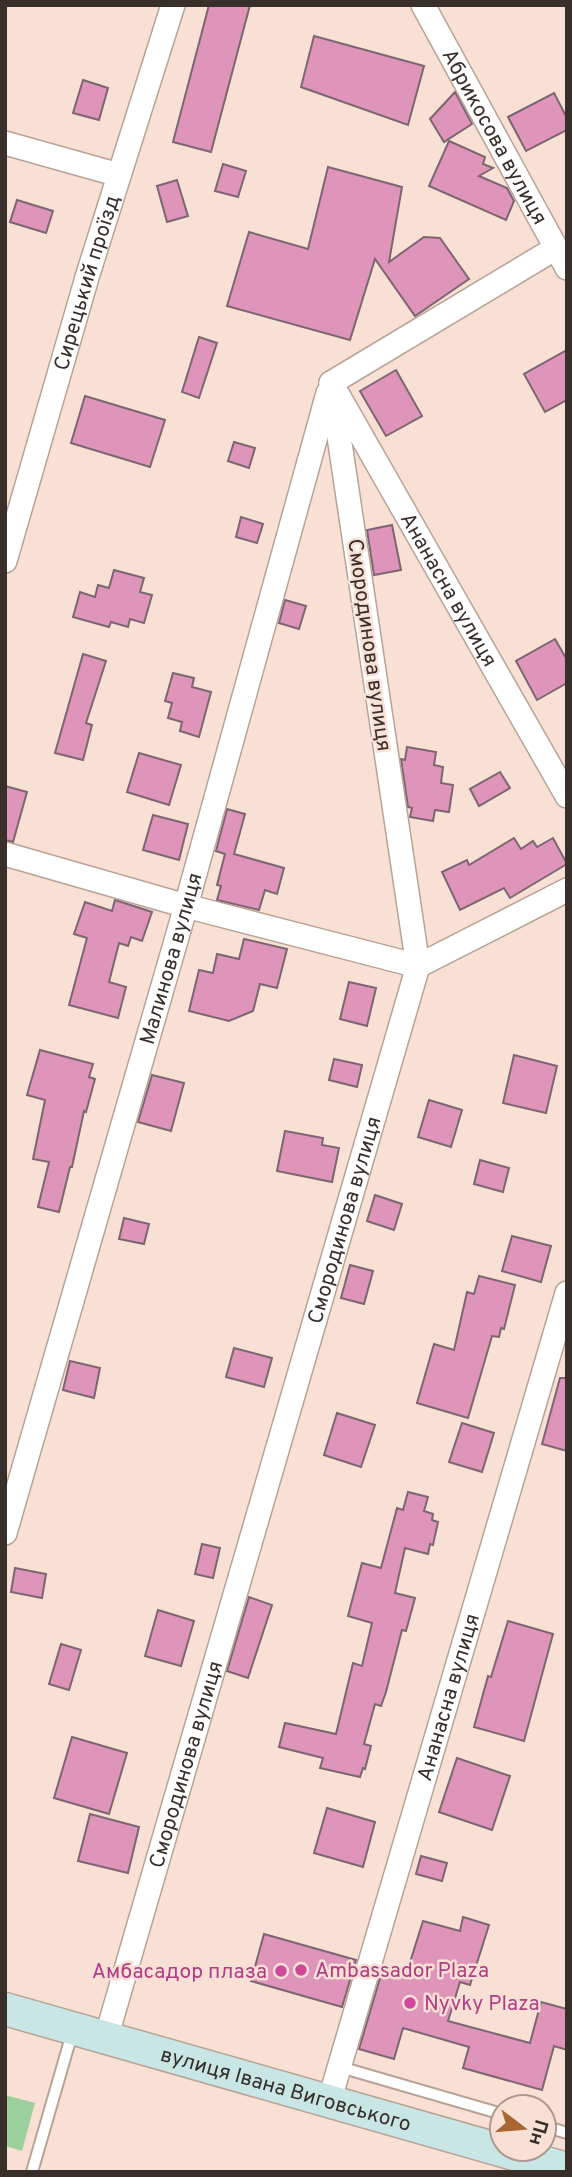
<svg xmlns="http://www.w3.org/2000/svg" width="572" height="2177" font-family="Overpass,sans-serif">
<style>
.green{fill:#9bd09c}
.building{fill:#df94b9;stroke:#7c6671;stroke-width:2}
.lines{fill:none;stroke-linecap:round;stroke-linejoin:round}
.service-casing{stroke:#b9a297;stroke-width:14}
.minor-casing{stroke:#b9a297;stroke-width:26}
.secondary-casing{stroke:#b9a297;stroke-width:35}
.service{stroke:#fff;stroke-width:10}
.minor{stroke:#fff;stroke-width:23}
.secondary{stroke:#c7e6e4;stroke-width:32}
.hotel-dot{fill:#d1479c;stroke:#f9e0d4;stroke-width:2.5}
.labels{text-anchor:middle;stroke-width:5;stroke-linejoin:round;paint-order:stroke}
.street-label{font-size:21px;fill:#382f2b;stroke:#f9e0d4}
.hotel-label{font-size:21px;fill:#b23c85;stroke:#f9e0d4;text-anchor:start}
</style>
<rect width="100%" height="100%" fill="#f9e0d4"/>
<path class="green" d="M5,2095l30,8 -13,48 -17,-5z"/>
<g class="building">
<path d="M209,5h41l-39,147 -38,-10z"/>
<path d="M314,36l110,30 -16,59 -107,-38z"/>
<path d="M83,80l25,8 -9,32 -26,-7z"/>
<path d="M455,92l17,32 -28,18 -14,-23z"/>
<path d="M554,93l13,25v12l-41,21 -18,-34z"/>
<path d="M449,141l36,16 -2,7 10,4 -14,8 28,12 7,13 -8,19 -77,-34z"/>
<path d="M223,164l23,7 -8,26 -23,-6z"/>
<path d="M328,167l74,20 -13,75 35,-25 16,1 29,41 -54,37 -40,-57 -25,81 -123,-34 22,-74 59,17z"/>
<path d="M177,180l11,36 -21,6 -10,-36z"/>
<path d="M17,200l36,11 -7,22 -36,-11z"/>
<path d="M199,337l18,6 -18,55 -17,-6z"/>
<path d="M567,350v50l-22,12 -21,-38z"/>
<path d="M396,370l26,46 -36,20 -26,-45z"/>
<path d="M85,396l80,24 -15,47 -79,-24z"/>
<path d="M234,442l21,6 -6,20 -21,-7z"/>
<path d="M241,517l22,7 -6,19 -21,-6z"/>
<path d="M392,525l9,45 -27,5 -7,-45z"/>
<path d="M114,570l30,8 -4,14 12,3 -8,28 -14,-4 -2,8 -17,-5 -2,5 -36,-10 7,-25 15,5 3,-12 11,3z"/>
<path d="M285,600l21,6 -7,23 -20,-6z"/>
<path d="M555,639l12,21v23l-30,17 -21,-39z"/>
<path d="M83,654l23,7 -20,62 6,2 -9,35 -28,-7z"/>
<path d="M173,673l21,5 -2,9 19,5 -12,45 -19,-6 2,-9 -14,-4 4,-15 -7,-2z"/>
<path d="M407,747l29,5 -2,13 9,2 -2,16 12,2 -4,27 -14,-2 -2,11 -23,-4 2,-9 -4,-1 -7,-48 4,1z"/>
<path d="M139,753l42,12 -12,40 -42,-13z"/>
<path d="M500,772l10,16 -31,18 -9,-17z"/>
<path d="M5,786l22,6 -14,50 -8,-2z"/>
<path d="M227,809l18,5 -11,40 50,14 -7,26 -12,-4 -6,20 -42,-10 4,-14 -4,-1 8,-31 -9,-3z"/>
<path d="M153,815l35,9 -9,36 -36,-10z"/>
<path d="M514,838l7,11 12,-8 4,6 16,-9 14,26 -57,34 -6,-10 -44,22 -18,-38 25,-12 2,5z"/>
<path d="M115,900l37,12 -10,29 -11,-4 -3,9 -9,-3 -10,39 17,5 -8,31 -49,-13 18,-67 -13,-4 11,-32 27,9z"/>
<path d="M244,939l43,10 -10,39 -17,-4 -7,27 -24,10 -40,-10 10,-41 14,3 4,-19 22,5z"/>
<path d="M349,982l27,6 -9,38 -27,-7z"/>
<path d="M40,1050l53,14 -4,13 6,2 -9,33 -2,-1 -12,56h-2l-11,45 -21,-5 11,-45 -16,-3 12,-59 -18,-5z"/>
<path d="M514,1055l43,11 -11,47 -43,-10z"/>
<path d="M334,1059l28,6 -5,22 -28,-7z"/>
<path d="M152,1075l32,8 -13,48 -33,-9z"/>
<path d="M429,1100l33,10 -11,37 -33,-10z"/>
<path d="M285,1131l38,7 -1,7 17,3 -7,34 -55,-11z"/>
<path d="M480,1160l29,8 -6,24 -29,-8z"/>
<path d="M375,1195l27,9 -8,26 -27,-9z"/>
<path d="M124,1218l25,6 -5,20 -25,-5z"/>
<path d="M512,1236l39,10 -10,36 -39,-11z"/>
<path d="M350,1265l23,6 -9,33 -23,-6z"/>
<path d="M479,1276l36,9 -11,44 -3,-1 -2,9 -7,-1 -24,82 -51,-15 17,-59 20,6 13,-58 7,2z"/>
<path d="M234,1348l38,10 -8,29 -38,-10z"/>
<path d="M70,1361l30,7 -6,30 -31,-8z"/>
<path d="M560,1378h7v73l-25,-7z"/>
<path d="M337,1413l38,12 -14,42 -37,-12z"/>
<path d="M462,1423l32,10 -12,39 -33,-10z"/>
<path d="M408,1492l20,5 -4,14 9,3 -1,6 6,2 -5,23 -3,-1 -2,10 -23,-6 -10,45 20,5 -9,33 -4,-1 -16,62 -5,14 -6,-2 -11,40 7,2 -6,23 -2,-1 -3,9 -40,-9 3,-10 -44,-11 6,-24 51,11 17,-71 9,3 10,-43 -24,-7 14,-53 19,5 16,-60 6,2z"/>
<path d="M202,1544l18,4 -7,30 -18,-4z"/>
<path d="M15,1568l31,6 -4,24 -31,-6z"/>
<path d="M249,1597l23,8 -24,73 -21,-7z"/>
<path d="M158,1610l36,11 -13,45 -36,-10z"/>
<path d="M508,1621l45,13 -29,107 -50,-14 14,-51 3,1z"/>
<path d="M61,1644l20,6 -12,40 -20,-6z"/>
<path d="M72,1737l55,16 -18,61 -55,-16z"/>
<path d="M457,1758l53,18 -18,54 -53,-18z"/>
<path d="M327,1808l48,14 -12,45 -49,-14z"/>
<path d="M90,1814l49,13 -11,46 -50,-12z"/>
<path d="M421,1856l26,7 -5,18 -26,-7z"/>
<path d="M463,1917l26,8 -19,60 -10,-3 -12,39 82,22 11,-41 26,7v41l-13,-4 -12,44 -79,-22 6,-21 -66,-19 -9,31 -35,-10 24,-81 23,7 17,-54 37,10z"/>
<path d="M264,1934l92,26 -14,47 -91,-26z"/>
</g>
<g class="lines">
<defs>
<g id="service">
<path d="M340,2067l162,47"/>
<path d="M544,2126l23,7"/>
<path d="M32,2172l41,-142"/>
</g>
<g id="minor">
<path id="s1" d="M423,5l144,263"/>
<path d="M5,143l114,32"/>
<path d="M331,383l225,-135"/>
<path id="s2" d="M338,395l229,401"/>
<path id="s3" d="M5,561l83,-287 85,-269"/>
<path d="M5,854l181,52 232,60 149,-76"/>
<path id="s4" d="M5,1533l181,-627 142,-513"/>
<path id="s5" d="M106,2038l312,-1072 -87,-583"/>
<path id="s6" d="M329,2102l238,-809"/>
</g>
<g id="secondary">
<path id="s7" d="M5,2009l562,160"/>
</g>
</defs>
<use href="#service" class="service-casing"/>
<use href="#minor" class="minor-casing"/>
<use href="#secondary" class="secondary-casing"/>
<use href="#service" class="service"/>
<use href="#minor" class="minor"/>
<use href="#secondary" class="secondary"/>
</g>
<g class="hotel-dot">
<circle cx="301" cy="1970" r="7"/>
<circle cx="281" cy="1971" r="7"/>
<circle cx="410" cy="2003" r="7"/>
</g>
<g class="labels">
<g class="street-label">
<text dy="7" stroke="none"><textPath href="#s1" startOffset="150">Абрикосова вулиця</textPath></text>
<text dy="7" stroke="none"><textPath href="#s3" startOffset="290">Сирецький проїзд</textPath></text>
<text dy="7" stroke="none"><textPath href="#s2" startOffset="224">Ананасна вулиця</textPath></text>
<text transform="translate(370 645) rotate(82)" y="7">Смородинова вулиця</text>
<text dy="7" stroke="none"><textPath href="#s4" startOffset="598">Малинова вулиця</textPath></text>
<text dy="7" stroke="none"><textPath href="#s5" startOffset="852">Смородинова вулиця</textPath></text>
<text dy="7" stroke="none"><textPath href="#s6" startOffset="422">Ананасна вулиця</textPath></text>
<text dy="7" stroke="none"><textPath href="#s5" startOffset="285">Смородинова вулиця</textPath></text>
<text dy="7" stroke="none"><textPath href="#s7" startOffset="292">вулиця Івана Виговського</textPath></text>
</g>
<g class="hotel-label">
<text x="315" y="1977">Ambassador Plaza</text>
<text x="267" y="1978" text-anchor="end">Амбасадор плаза</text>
<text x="424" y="2010">Nyvky Plaza</text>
</g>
</g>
<rect width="572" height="2177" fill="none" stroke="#382f2b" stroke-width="14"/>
<g transform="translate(523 2128) rotate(106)"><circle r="33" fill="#f9e0d4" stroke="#ac9990" stroke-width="2"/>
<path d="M0-5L12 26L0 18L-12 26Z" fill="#a96633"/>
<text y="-10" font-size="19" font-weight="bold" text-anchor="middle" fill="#382f2b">Пн</text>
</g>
</svg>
